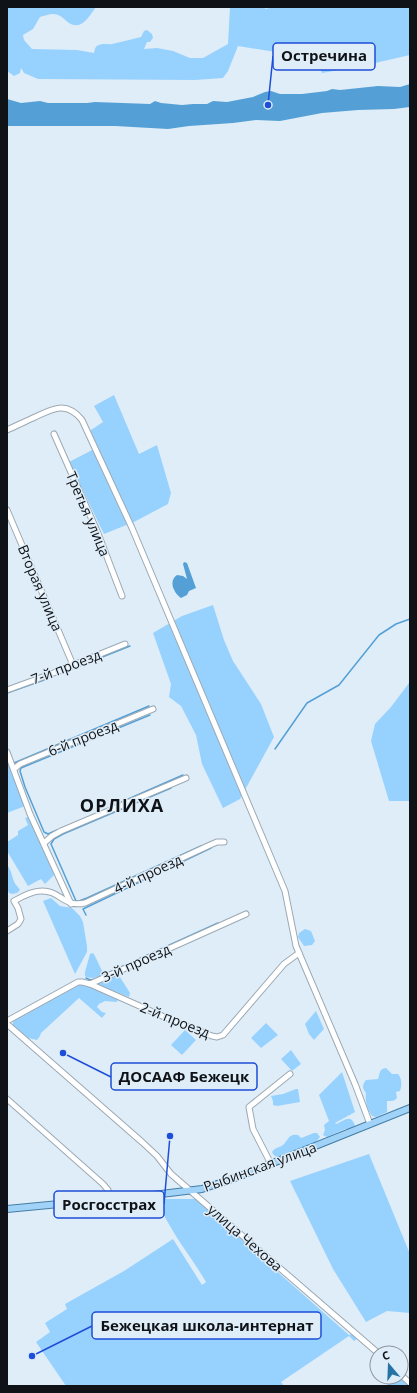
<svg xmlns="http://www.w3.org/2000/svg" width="417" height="1393" font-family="'Open Sans',sans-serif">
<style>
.green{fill:#97d2ff}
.water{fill:#54a0d6}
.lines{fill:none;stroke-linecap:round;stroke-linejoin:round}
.stream{stroke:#54a0d6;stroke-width:1.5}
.minor-casing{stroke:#9ca9b3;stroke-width:7}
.major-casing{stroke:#457da6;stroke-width:8}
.minor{stroke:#fff;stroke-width:5}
.major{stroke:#a1d3f8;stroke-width:6}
.labels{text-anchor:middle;stroke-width:3;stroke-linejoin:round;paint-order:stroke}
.street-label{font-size:14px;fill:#0f1317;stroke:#dfedf8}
.district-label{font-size:18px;font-weight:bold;letter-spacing:1px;fill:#0f1317;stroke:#dfedf8}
.leader{fill:none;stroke:#1d4ed8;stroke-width:1.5}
.callout-dot{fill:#1d4ed8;stroke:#dfedf8;stroke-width:1.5}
.callout{fill:#dfedf8;stroke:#1d4ed8;stroke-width:1.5}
.callout-label{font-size:15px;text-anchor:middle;font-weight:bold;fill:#0f1317}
</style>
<rect width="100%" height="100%" fill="#dfedf8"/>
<g class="green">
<path d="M7,7h89c-6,8 -14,24 -27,16 -5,-4 -9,-9 -16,-9 -4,0 -9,2 -13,3l-7,12 -10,6 1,5 8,9 45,1 17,3c1,-4 1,-7 5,-8 4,-2 9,0 13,-1 10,-2 20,-5 29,-7l3,-6 3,-1 5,4 1,4 -3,4h-3l-3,7 13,-1 16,3 17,7h13l25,-14 2,-37h35v2l9,-2h136v48l-48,11 -40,7 -8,-19h-26l-50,-8 -10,25 -5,7 -28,2 -157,-1 -14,-6 -3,-5 -1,5 -6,3 -7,-5z"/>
<path d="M114,395l25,59 18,-9 14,48 -3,11 -34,18 -30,12 -35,-72 27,-14 -8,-16 15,-10 -9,-16z"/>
<path d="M213,605l11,35 9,21 28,43 13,33 -34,62 -17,9 -21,-44 -6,-29 -15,-29 -12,-9 2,-13 -18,-51 29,-17z"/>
<path d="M410,679v122h-21l-18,-60 4,-17 16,-17 18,-24z"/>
<path d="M7,761l18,45 -18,7z"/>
<path d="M29,817l25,58 -9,9 -4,-5 -13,7 -21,-35v-9l11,-7v-4l10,-6 -3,-7z"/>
<path d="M7,865c5,6 4,9 7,16 1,4 4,5 6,9l-3,3 -5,1 -3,-1 -2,-5z"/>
<path d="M51,898l9,8 12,2 8,8 3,6 4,24v6l-12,22 -32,-73z"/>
<path d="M305,929l6,2 4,10 -3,4 -8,1 -6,-9 1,-4z"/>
<path d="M92,953l2,1 10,21c-7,2 -13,5 -19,1v-4l5,-18z"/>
<path d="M116,974h2l12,19 -1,4 -31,-12v-3z"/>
<path d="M79,984h5l34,15 -1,3 -12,-1 -6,3 -2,3 5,5 4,1 -4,5 -23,-20 -38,35 -1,3 -3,4 -9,-2 -15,-13v-3l2,-3z"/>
<path d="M316,1011l8,18 -10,11 -5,-6 -4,-10z"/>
<path d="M266,1023l12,12 -17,13 -10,-10z"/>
<path d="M185,1030l11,10 -14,15 -11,-10z"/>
<path d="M291,1050l10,14 -9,7 -11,-12z"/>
<path d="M386,1068l6,6h6c4,4 4,12 2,17l-4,1 1,6c-3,4 -6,3 -10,3v11l-11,5 -4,-1c-5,-7 -7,-15 -6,-23 -4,-5 -4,-8 0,-13l12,-1c2,-6 1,-10 8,-11z"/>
<path d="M342,1072l13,40 -20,11 1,1c8,-3 15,-11 19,2l-3,3h-7l-18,8 -4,-2 2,-5 -1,-5 5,-4 -10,-26z"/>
<path d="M296,1089h2l2,13 -23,4 -4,-1v-4l-2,-5 12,-2z"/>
<path d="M314,1133h3l3,4c-6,8 -12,13 -22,12 -8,6 -21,14 -26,3 3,-5 7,-4 11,-7 5,-5 6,-12 15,-10l3,3z"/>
<path d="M369,1154l41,100v59l-23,-2 -21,11 -33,-53 -43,-88z"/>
<path d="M157,1199h38l154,136 3,-1 6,4 -4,3 -5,-5 -68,46 3,4h-218l-30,-44 14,-10 -5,-9 22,-14 -2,-5 59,-33 49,-32 29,46 4,-3c-17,-29 -37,-51 -49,-83z"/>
<path d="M381,1377h20l9,9h-21z"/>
</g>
<g class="water">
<path d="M410,84v23l-16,2 -36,1 -36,3 -42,8 -24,-1 -23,3 -44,3 -21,3 -53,-3h-108v-27l14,4 19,-2 8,2h39l8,-1 55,2 5,-3 6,2 21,2 11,-1h14l6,-3 14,1 26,-5 12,-5 6,-1 9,3h22l25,-3 5,-2 8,1 38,-4 22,1z"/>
<path d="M184,562l3,1 9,25 -7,3 -2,4 -6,3c-7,-5 -13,-17 -4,-23l6,1 4,3 -4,-15z"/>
</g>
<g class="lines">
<g class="stream">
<path d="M62,673l68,-27"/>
<path d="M7,693l37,-13"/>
<path d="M275,749l32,-46 32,-18 40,-50 17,-11 14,-5"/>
<path d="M14,763l135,-57"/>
<path d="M171,788l-108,46 -9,5 -3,5 25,57h3l8,-3 114,-52"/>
<path d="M110,807l73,-32"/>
<path d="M57,830l-9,4 -4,-2 -19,-45 -5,-16 1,-3 129,-53"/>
<path d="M86,915l-3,-6 128,-61"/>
<path d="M99,977l119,-54"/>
<path d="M86,978l4,2 6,-1"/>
</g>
<defs>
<g id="minor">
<path d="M7,430c9,-4 19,-9 28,-13 19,-9 32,-16 47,3l50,108 153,363 11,55 59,138 15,40"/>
<path d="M54,434l43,97 25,65"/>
<path d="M7,510l66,155"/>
<path d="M7,690l44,-16 74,-30"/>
<path d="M7,752l23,62 41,90"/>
<path d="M14,769l6,-5 133,-55"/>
<path d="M44,843l8,-7 9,-5 125,-53"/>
<path d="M7,931l11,-7 3,-5 -3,-11 -4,-7c7,-4 18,-10 27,-10 19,-1 23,17 44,12l125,-58 7,-3h7"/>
<path d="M90,984l72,32 50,20 5,1 6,-2 61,-71 15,-11"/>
<path d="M7,1021l71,-39h4l8,2 156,-70"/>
<path d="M7,1024l135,118 15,14 14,18 207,179"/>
<path d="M7,1099l96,85 5,6 2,9"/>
<path d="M271,1164l-18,-35 -4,-22 41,-33"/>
<path d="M401,1375l9,8"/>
</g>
<path id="major" d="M7,1209l146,-14 49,-6 36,-12 172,-69"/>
</defs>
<use href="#minor" class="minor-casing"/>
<use href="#major" class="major-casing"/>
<use href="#minor" class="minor"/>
<use href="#major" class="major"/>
</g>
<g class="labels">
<g class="street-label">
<text transform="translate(88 514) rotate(67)" y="5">Третья улица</text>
<text transform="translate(40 588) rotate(67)" y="5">Вторая улица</text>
<text transform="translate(66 667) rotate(-21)" y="5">7-й проезд</text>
<text transform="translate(83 738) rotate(-22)" y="5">6-й проезд</text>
<text transform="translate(148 874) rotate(-25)" y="5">4-й проезд</text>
<text transform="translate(136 963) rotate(-24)" y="5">3-й проезд</text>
<text transform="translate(175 1020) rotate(22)" y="5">2-й проезд</text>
<text transform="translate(260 1167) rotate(-20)" y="5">Рыбинская улица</text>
<text transform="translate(245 1238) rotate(41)" y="5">улица Чехова</text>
</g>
<g class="district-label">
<text x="122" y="812">ОРЛИХА</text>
</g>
</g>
<path class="leader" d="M268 105L273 56M63 1053L111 1077M170 1136L164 1204M32 1356L92 1326"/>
<g class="callout-dot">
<circle cx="268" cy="105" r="4"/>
<circle cx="63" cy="1053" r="4"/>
<circle cx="170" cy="1136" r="4"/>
<circle cx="32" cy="1356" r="4"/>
</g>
<g class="callout">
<rect x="273" y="43" width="102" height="27" rx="4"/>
<rect x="111" y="1063" width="146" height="27" rx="4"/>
<rect x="54" y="1191" width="110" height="27" rx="4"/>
<rect x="92" y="1312" width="229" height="27" rx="4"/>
</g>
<g class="callout-label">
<text x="324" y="61">Остречина</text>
<text x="184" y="1082">ДОСААФ Бежецк</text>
<text x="109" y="1210">Росгосстрах</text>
<text x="207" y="1331">Бежецкая школа-интернат</text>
</g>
<rect width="417" height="1393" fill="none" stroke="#0f1317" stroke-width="16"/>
<g transform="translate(389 1365) rotate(341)"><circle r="19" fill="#dfedf8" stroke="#8c969e"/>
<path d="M0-3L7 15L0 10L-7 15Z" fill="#2673a5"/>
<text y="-6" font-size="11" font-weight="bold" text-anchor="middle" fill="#0f1317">С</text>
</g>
</svg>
